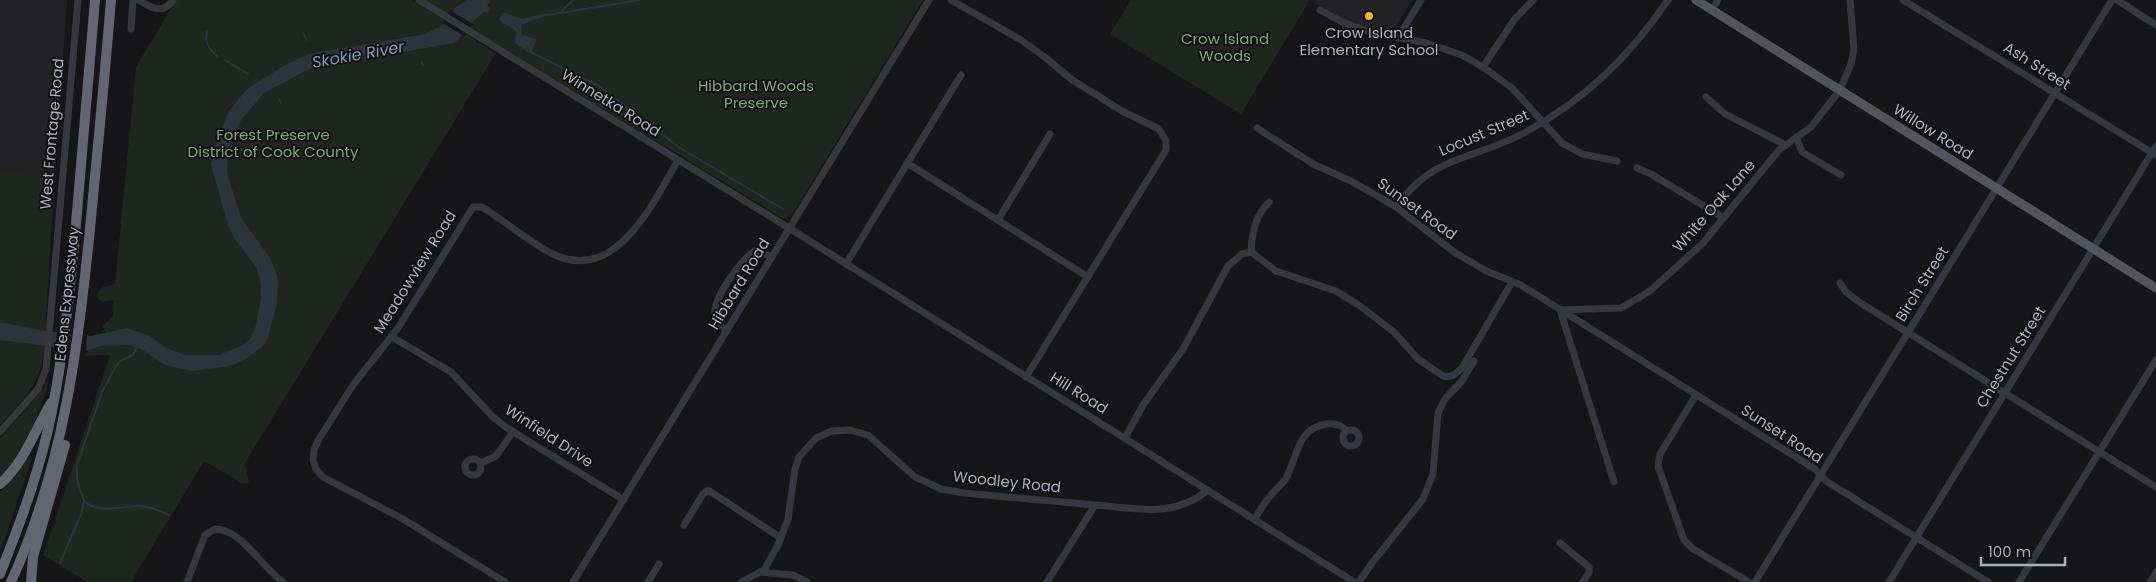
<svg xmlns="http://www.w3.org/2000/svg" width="2156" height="582" font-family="Poppins,sans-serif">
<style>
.built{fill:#222225}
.green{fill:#1e261f}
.water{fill:#2c353c}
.pier{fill:#161618}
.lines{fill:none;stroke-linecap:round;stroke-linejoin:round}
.stream{stroke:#2c353c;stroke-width:2}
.minor{stroke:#37383d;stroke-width:7}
.major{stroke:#53555c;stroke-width:9}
.highway{stroke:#63666e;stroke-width:10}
.poi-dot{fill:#f2b134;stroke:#111113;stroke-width:2}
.labels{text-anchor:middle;stroke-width:4;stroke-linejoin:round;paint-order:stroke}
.poi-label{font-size:15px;fill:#a8adb8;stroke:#111113}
.park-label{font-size:15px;fill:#7fa381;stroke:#111113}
.street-label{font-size:15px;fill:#a8adb8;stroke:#111113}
.water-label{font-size:16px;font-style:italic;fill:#7f9bb3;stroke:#111113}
</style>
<rect width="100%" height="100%" fill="#161618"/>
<g class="built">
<path d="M0,0h67l-13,189 -2,-2 -52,-6z"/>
<path d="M1310,0h102l-15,24v9l-2,1 -24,-5 -29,-10z"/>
</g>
<g class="green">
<path d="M176,0h236l84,53 -251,410 4,20h-7l-38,-22 -73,121h-44l-44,-27 67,-200 -25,1 4,-7 22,-4 -6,-14 -4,2 4,-4 -3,-2 11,-11 1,-16 -12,2 -6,-6 1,-3 6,-6 12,-3 21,-217z"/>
<path d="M425,0h498l-131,215 -8,4z"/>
<path d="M1131,0h179l-69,114 -131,-80z"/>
<path d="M20,171c11,2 29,11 34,20l-10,156c-3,37 -20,53 -44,78v-252z"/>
<path d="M47,382h2c-11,35 -25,68 -49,96v-40l41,-46z"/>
<path d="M29,456l3,2 -32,94v-61l14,-14z"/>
</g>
<g class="water">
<path d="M467,0h24l-4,6 4,2 -3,5 -4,-1 -16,13 -10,15 -4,3 -145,26 -45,24 -23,27 -13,29 -1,24 14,45 29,40 7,17 1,10 -1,18 -9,35 -6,9 -18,13 -14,6 -39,5 -26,-6 -22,-15 -13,-5 -28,1 -16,5 -86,-11v-18l39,8 52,6 36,-8 23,8 16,12 19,7h34l24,-10 8,-7 4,-9 6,-31v-15l-5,-16 -22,-29 -7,-16 -16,-58 2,-12 15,-40 19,-23 38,-24 24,-11 116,-20 18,-9 12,-17z"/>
<path d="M502,12l21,7 19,-5h9l-30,11 1,10 15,4 -5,12 -3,2 -14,-10 1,-12 -17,-11z"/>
</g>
<g class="pier">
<path d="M450,10l23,14 -9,12 -22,-13z"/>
<path d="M57,332l30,3 -1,16 -31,-3z"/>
</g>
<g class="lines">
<g class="stream">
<path d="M561,12l12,-12"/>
<path d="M548,15l92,-15"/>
<path d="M207,32c-2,12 2,17 10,24"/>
<path d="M304,34l2,6"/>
<path d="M529,51l70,35 81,62 103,61"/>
<path d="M225,60l23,14"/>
<path d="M422,62l1,3"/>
<path d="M279,99l2,4"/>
<path d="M240,149l5,2"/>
<path d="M84,501c14,13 37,5 55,5 10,0 21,5 30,9"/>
<path d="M60,563l21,-49 3,-13 -7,-21v-15l25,-73 14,-26 4,-5 13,-6 5,-10"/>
</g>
<g class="minor">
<path d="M139,0c12,8 24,15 34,0"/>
<path d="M419,0l370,228 565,354"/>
<path d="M951,0l70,40 25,18 25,21 51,32 37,18 7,12v9l-140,227"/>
<path d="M1903,0l253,155"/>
<path d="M2117,0l39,25"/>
<path d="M1320,10l22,12 25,9 59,12 36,12 21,12 29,21 50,55 20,11 35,7"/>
<path d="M1712,10l6,-10"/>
<path d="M131,29l2,-29"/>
<path d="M1398,38l23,-38"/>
<path d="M1483,67l31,-47 19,-20"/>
<path d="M1706,97l19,17 61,31"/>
<path d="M1257,128l58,37 36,16 45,26 58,45 32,19 35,14 294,184 11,12 162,101"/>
<path d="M1796,137l6,15 39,23"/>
<path d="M907,163l181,114"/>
<path d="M1637,168l14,6 73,44"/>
<path d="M1396,207c39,-54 76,-46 128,-74 61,-33 105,-76 144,-133"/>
<path d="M998,220l52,-86"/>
<path d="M1251,252l25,19 60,20 24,15 34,26 24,27 25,17c9,2 12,-2 19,-8l50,-86"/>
<path d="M846,264l115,-189"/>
<path d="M1840,283l6,9 13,10 297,185"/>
<path d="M727,331c-4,-5 -11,-9 -12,-16 -2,-18 26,-55 41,-65l16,7"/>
<path d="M392,337l59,35 42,45 14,11 117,72"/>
<path d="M1696,395l-36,59 -2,12 26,74 9,9 56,33"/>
<circle cx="1351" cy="438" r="8"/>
<path d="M0,432l38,-43 8,-20 32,-369"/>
<path d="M1125,438l18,-33 40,-56 45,-83 14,-12 9,-2c1,-19 4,-36 18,-50"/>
<circle cx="473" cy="467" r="8"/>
<path d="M481,463l15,-7 17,-24"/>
<path d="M1614,482l-54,-172 61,-2 29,-17 53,-48 76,-93 32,-23 29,-37 11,-26 3,-14 -4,-50"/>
<path d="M1255,519c5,-9 10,-18 17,-25 4,-5 9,-9 13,-14 13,-21 10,-51 41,-56 8,-1 16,1 21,7"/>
<path d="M684,525l19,-31 5,-4 73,48"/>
<path d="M1560,543l29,24v6l-6,9"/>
<path d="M760,572l33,3 14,7"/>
<path d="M187,582l18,-47 10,-6c28,1 47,39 68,53"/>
<path d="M505,582l-102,-63 -80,-42 -7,-8 -3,-9 1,-10 5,-11 34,-54 45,-57 75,-121h9c25,15 47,36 73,48 62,28 99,-54 123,-95"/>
<path d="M573,582l356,-582"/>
<path d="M648,582l11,-18"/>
<path d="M741,582l23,-12 14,-25 10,-26 7,-50 4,-12 17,-19 16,-7 18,-1 18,5 47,42 26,12 23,4 131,12"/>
<path d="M1047,582l48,-77c41,3 78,14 113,-15"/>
<path d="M1359,582l13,-19 51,-64 10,-25 5,-61 7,-14 17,-18 12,-20"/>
<path d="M1755,582l357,-582"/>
<path d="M1889,582l267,-436"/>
<path d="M2019,582l137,-222"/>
<path d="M2150,582l6,-10"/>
</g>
<path class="major" d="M1696,0l460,288"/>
<g class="highway">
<path d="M0,484c25,-22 34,-53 51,-81"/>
<path d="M0,574c21,-53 41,-107 52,-163 13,-66 19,-132 25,-199 6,-71 12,-141 18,-212"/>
<path d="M11,582c53,-116 68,-238 80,-364 7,-72 14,-145 20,-218"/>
<path d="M31,582l2,-25 32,-112"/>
</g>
</g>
<circle class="poi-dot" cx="1369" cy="16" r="5"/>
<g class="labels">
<g class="poi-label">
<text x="1369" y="38">Crow Island<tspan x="1369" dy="17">Elementary School</tspan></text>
</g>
<g class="park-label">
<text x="1225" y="44">Crow Island<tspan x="1225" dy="17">Woods</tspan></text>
<text x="756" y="91">Hibbard Woods<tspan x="756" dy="17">Preserve</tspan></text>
<text x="273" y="140">Forest Preserve<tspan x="273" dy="17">District of Cook County</tspan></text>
</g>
<g class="street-label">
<text transform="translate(2037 66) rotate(32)" y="5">Ash Street</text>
<text transform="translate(611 103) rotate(32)" y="5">Winnetka Road</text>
<text transform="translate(1933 132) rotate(32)" y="5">Willow Road</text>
<text transform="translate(1484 133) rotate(-23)" y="5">Locust Street</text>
<text transform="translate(52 134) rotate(-85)" y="5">West Frontage Road</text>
<text transform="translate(1714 206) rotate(-49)" y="5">White Oak Lane</text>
<text transform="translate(1417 209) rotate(36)" y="5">Sunset Road</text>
<text transform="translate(415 272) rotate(-58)" y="5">Meadowview Road</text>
<text transform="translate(739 284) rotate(-59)" y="5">Hibbard Road</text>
<text transform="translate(1922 284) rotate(-58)" y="5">Birch Street</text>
<text transform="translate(67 294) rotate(-84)" y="5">Edens Expressway</text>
<text transform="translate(2011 357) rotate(-58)" y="5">Chestnut Street</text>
<text transform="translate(1079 393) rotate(32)" y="5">Hill Road</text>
<text transform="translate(1782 434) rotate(33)" y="5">Sunset Road</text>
<text transform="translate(549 436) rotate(33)" y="5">Winfield Drive</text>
<text transform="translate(1007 482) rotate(6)" y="5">Woodley Road</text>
</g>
<g class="water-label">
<text transform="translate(358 54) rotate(-10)" y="6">Skokie River</text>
</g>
</g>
<path d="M1981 557v8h84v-8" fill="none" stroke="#a8adb8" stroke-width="2.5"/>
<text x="1988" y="557" font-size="15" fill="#a8adb8" stroke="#111113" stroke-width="4" paint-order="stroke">100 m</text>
</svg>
